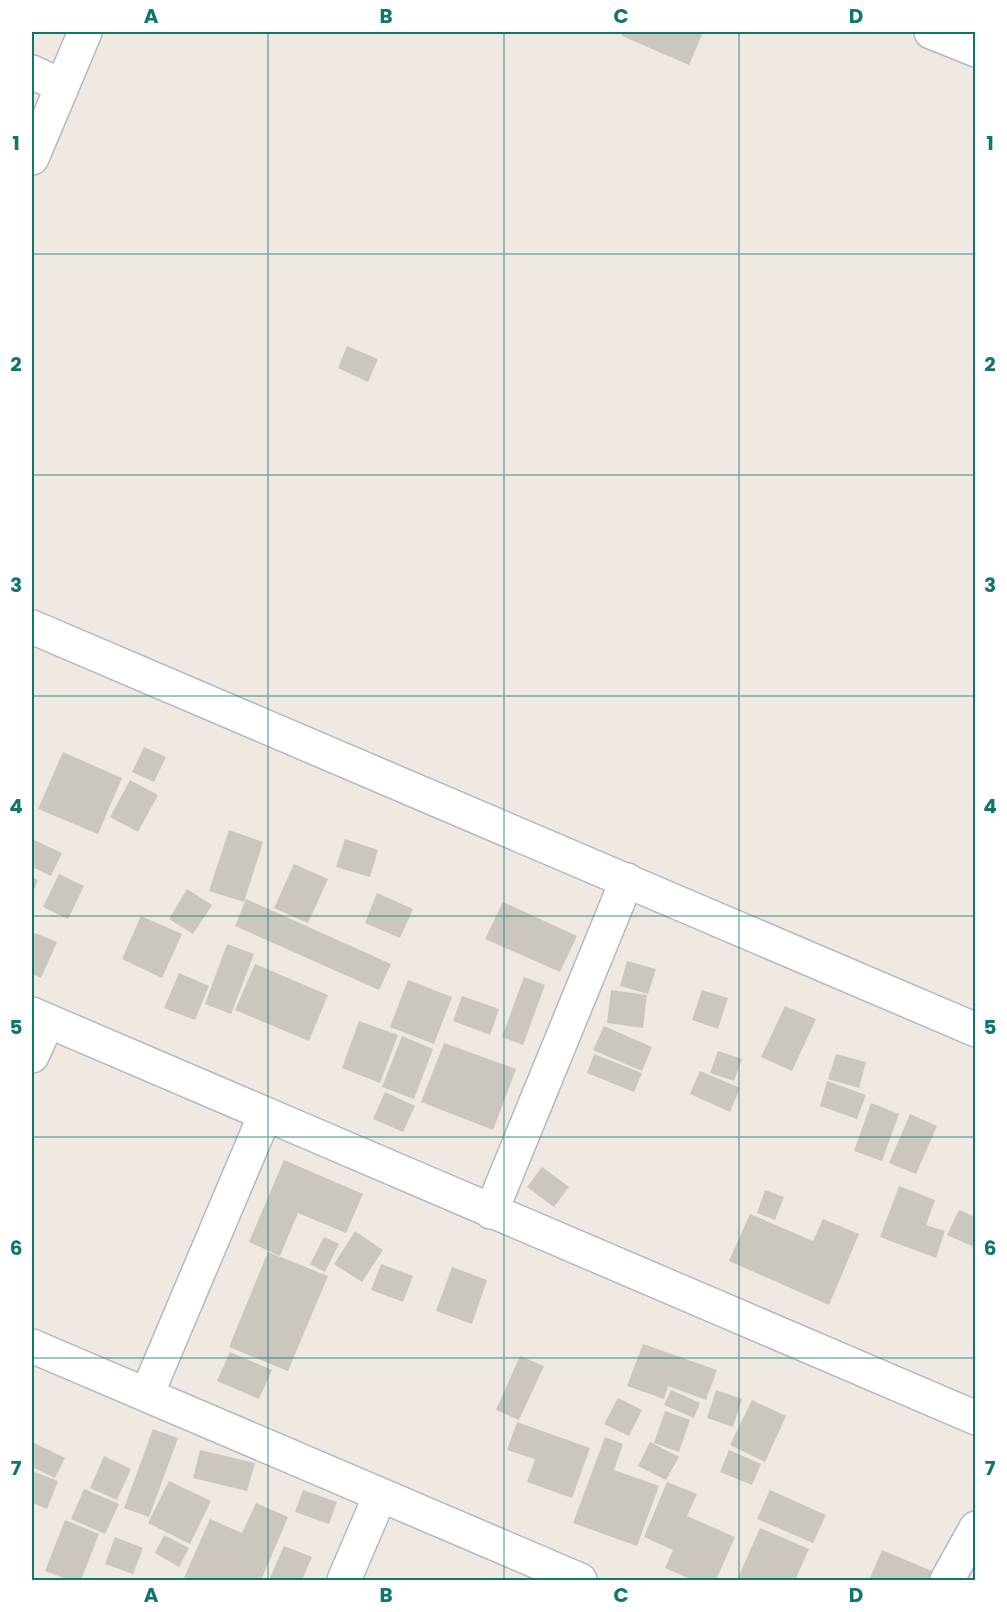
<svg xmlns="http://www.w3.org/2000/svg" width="1007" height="1612" font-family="Poppins,sans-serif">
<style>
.building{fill:#cbc7bf}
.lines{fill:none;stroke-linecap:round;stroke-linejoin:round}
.street-casing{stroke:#b4b7c1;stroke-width:36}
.street{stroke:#fff;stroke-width:33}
.grid{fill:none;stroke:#0f766e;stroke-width:1.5;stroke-opacity:0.55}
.neatline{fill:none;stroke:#0f766e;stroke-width:2}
.grid-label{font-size:20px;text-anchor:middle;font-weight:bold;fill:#0f766e}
</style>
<rect width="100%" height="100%" fill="#efe9e1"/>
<g class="building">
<path d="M623,32h80l-14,33 -67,-29z"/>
<path d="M347,346l31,13 -10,23 -30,-14z"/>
<path d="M144,747l22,10 -12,25 -22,-10z"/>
<path d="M63,752l59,26 -24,56 -60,-25z"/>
<path d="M130,780l28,15 -20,37 -28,-15z"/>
<path d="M229,830l34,12 -19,60 -35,-11z"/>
<path d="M32,839l30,14 -11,23 -19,-9z"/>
<path d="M345,839l33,11 -8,27 -34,-10z"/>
<path d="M294,864l34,15 -20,44 -34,-15z"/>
<path d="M59,874l25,12 -16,33 -25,-12z"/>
<path d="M32,877l6,3 -6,14z"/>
<path d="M187,889l25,16 -19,29 -24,-15z"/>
<path d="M377,893l36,16 -13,29 -35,-15z"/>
<path d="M246,899l145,65 -12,26 -144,-64z"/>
<path d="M503,902l74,34 -17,36 -75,-33z"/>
<path d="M141,916l41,18 -20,44 -40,-19z"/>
<path d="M35,933l22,9 -16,36 -9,-4v-33z"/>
<path d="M227,944l27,10 -23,60 -26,-10z"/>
<path d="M627,961l29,8 -8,25 -28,-8z"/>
<path d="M255,964l73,31 -19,46 -74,-31z"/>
<path d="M179,973l30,13 -14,34 -31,-12z"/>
<path d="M524,977l21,8 -22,60 -21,-8z"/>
<path d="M408,980l44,17 -18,47 -44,-17z"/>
<path d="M611,990l36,5 -4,33 -36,-5z"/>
<path d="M702,990l26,8 -10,31 -26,-9z"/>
<path d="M462,996l37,13 -9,26 -37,-14z"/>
<path d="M785,1006l31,13 -24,52 -31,-14z"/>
<path d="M359,1021l39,14 -18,48 -38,-15z"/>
<path d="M604,1026l48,21 -10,24 -49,-21z"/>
<path d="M402,1036l31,13 -19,50 -32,-12z"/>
<path d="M444,1043l72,26 -23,61 -72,-28z"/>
<path d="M718,1051l24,8 -8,22 -24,-8z"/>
<path d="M594,1054l48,19 -8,19 -47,-19z"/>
<path d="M836,1054l30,8 -7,26 -31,-9z"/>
<path d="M700,1071l40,17 -10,24 -40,-18z"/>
<path d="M827,1081l39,14 -9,24 -37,-13z"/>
<path d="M385,1092l30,14 -12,26 -30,-13z"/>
<path d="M871,1103l28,11 -17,47 -28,-10z"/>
<path d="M910,1114l27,12 -21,48 -27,-11z"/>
<path d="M284,1160l79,34 -17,39 -48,-20 -18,43 -31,-14z"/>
<path d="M542,1167l27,20 -15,20 -27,-20z"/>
<path d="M899,1186l36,14 -9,25 19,6 -9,27 -56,-21z"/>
<path d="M765,1190l19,7 -9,23 -18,-7z"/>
<path d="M959,1210l17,7v31l-29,-13z"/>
<path d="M750,1214l63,27 10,-22 36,15 -30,71 -100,-44z"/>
<path d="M355,1231l28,19 -21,32 -28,-18z"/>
<path d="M324,1237l15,7 -14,28 -15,-8z"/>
<path d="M268,1252l60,24 -40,95 -59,-24z"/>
<path d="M381,1264l32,12 -10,26 -32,-12z"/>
<path d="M452,1267l35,13 -15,44 -36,-13z"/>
<path d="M643,1344l74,26 -11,30 -38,-14 -4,13 -37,-13z"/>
<path d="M230,1352l42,18 -13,29 -42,-18z"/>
<path d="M520,1356l24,10 -25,54 -23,-10z"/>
<path d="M671,1390l29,13 -6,15 -30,-13z"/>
<path d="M716,1390l26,9 -9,28 -26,-9z"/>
<path d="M618,1398l24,12 -13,26 -25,-12z"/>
<path d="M752,1400l34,16 -21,46 -35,-17z"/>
<path d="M665,1411l25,9 -11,32 -25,-9z"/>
<path d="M517,1422l73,26 -18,50 -45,-16 8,-23 -28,-9z"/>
<path d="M153,1429l25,9 -29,79 -25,-9z"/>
<path d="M605,1437l18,7 -9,26 45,16 -22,60 -64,-23z"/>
<path d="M32,1442l33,16 -10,20 -23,-11z"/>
<path d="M650,1442l29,15 -13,23 -28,-14z"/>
<path d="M200,1450l55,13 -8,28 -54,-13z"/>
<path d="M729,1450l32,14 -9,21 -32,-13z"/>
<path d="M104,1456l27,13 -14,31 -27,-12z"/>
<path d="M32,1471l26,10 -11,28 -15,-6z"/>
<path d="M169,1481l42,20 -21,43 -42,-21z"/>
<path d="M667,1482l30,12 -10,22 48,21 -19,43h-23l-28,-12 8,-18 -29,-13z"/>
<path d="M84,1489l35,15 -14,30 -34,-15z"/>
<path d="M303,1490l34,12 -8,22 -34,-12z"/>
<path d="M770,1490l56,25 -13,28 -56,-24z"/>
<path d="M256,1503l32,14 -27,63h-78l27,-61 32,14z"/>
<path d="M65,1520l34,14 -18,46h-12l-24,-9z"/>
<path d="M760,1528l49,21 -14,31h-58z"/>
<path d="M164,1535l25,13 -10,19 -24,-14z"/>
<path d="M115,1537l28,11 -10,26 -28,-10z"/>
<path d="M284,1546l28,11 -10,23h-33z"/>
<path d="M882,1550l64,27 -1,3h-76z"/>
</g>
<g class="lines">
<defs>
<g id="street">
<path d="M931,32l45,18"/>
<path d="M32,72l30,14"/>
<path d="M32,158l53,-126"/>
<path d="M32,627l944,403"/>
<path d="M32,1014l944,404"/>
<path d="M32,1056l16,-35"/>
<path d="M491,1212l136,-332"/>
<path d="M32,1346l548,234"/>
<path d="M147,1394l118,-279"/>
<path d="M344,1580l36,-84"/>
<path d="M947,1580l29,-52"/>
</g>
</defs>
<use href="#street" class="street-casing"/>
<use href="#street" class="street"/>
</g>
<path class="grid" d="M268,32v1548M504,32v1548M739,32v1548M32,254h944M32,475h944M32,696h944M32,916h944M32,1137h944M32,1358h944"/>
<rect width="1007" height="1612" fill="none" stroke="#ffffff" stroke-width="66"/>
<rect x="33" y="33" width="941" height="1546" class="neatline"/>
<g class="grid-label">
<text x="151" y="23">A</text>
<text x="386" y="23">B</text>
<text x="621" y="23">C</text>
<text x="856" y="23">D</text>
<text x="16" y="150">1</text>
<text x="990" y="150">1</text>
<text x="16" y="371">2</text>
<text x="990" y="371">2</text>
<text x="16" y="592">3</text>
<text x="990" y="592">3</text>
<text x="16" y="813">4</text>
<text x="990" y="813">4</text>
<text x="16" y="1034">5</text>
<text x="990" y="1034">5</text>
<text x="16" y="1255">6</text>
<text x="990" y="1255">6</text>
<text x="16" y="1475">7</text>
<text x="990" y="1475">7</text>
<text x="151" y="1602">A</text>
<text x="386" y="1602">B</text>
<text x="621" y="1602">C</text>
<text x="856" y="1602">D</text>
</g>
</svg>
